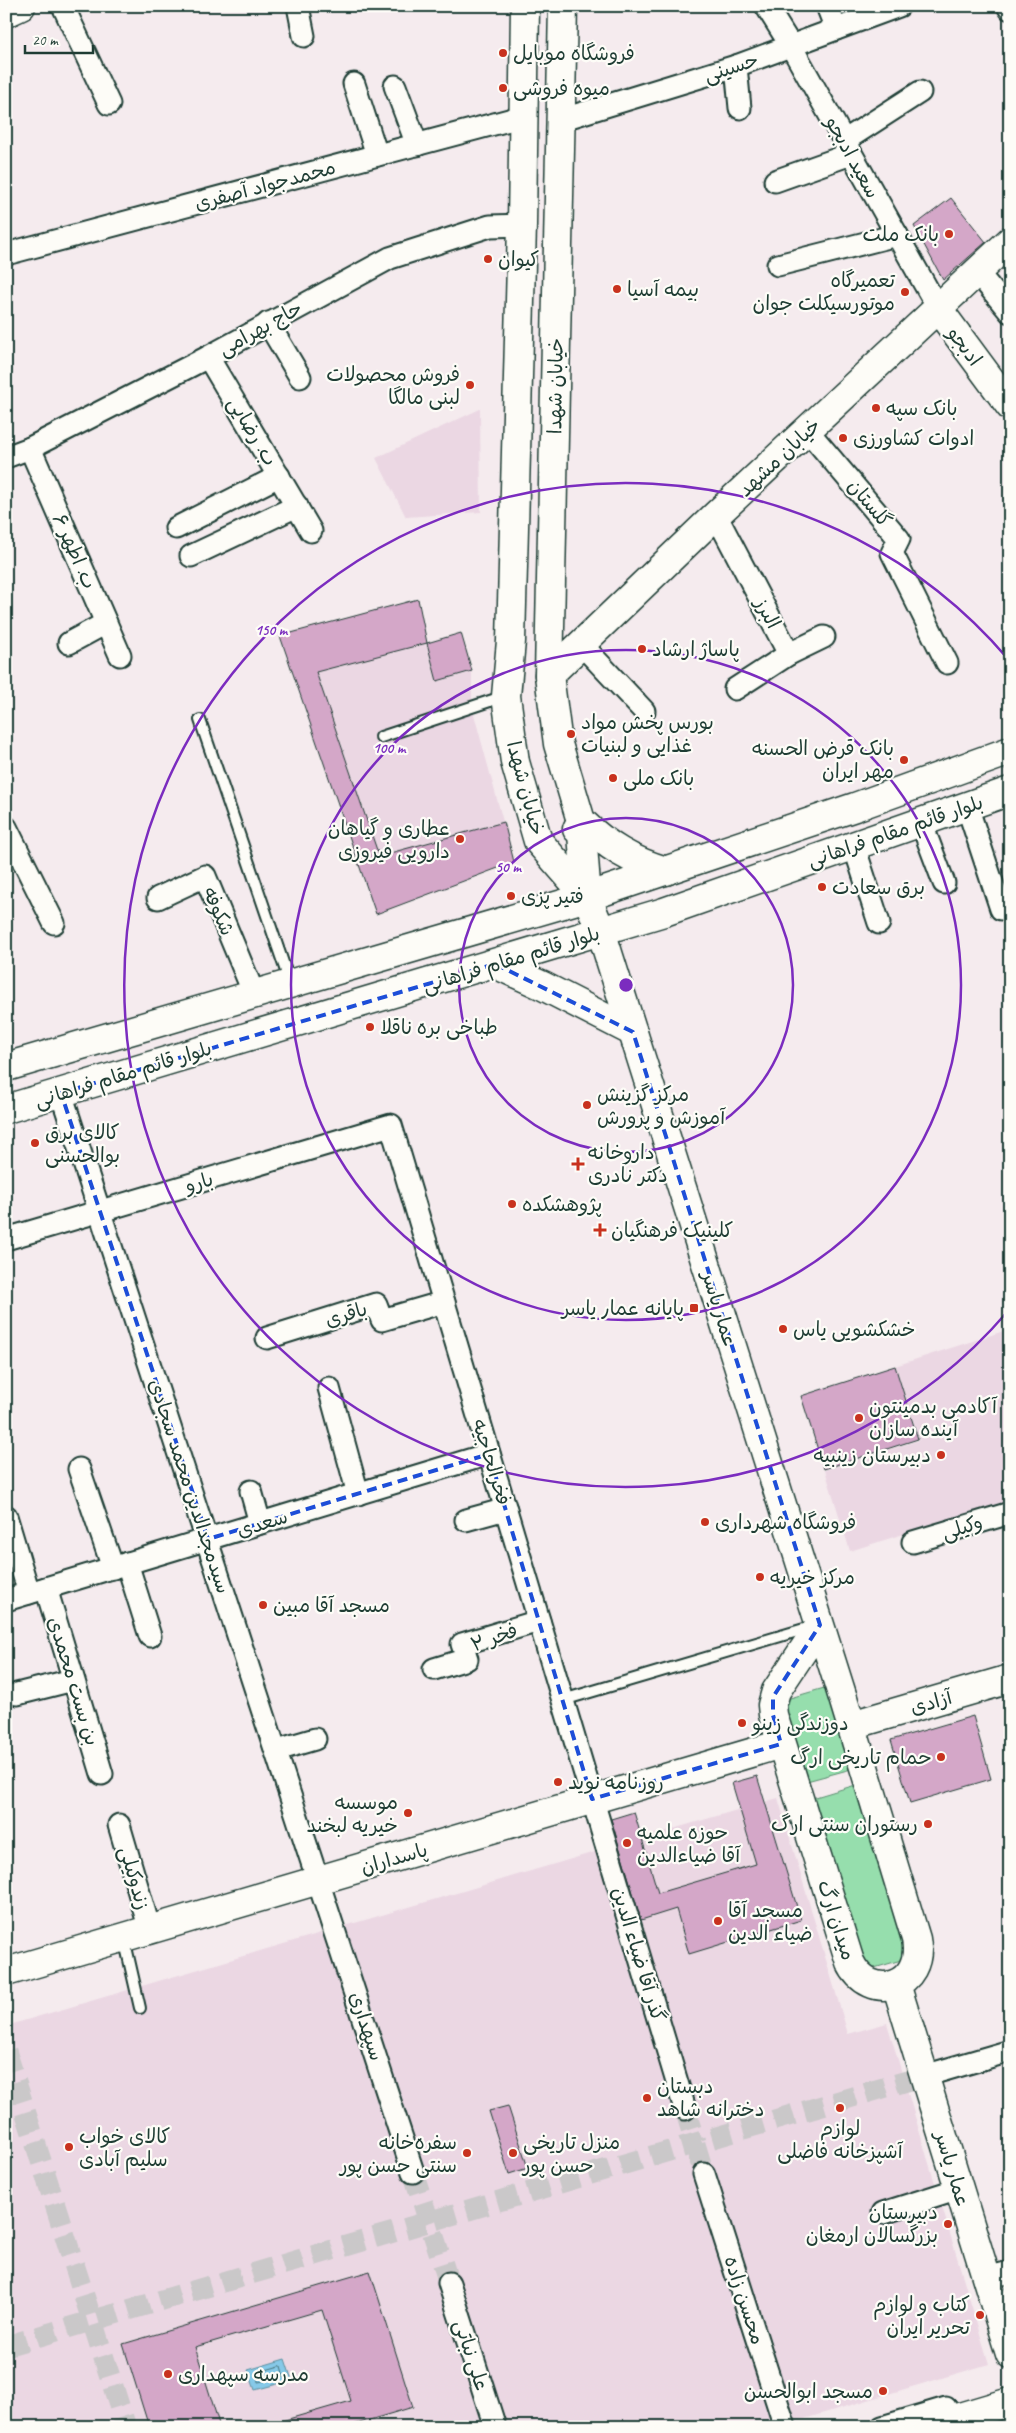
<svg xmlns="http://www.w3.org/2000/svg" width="1016" height="2433" font-family="Caveat,'Playpen Sans Arabic',sans-serif">
<style>
.built{fill:#ebd7e3}
.green{fill:#96dead;stroke:#5a8e70}
.water{fill:#86c9e8;stroke:#5d91a0}
.lines{fill:none;stroke-linecap:round;stroke-linejoin:round}
.shore{stroke:#48757c;stroke-width:1}
.building{fill:#d4a7c8;stroke:#1f3d34}
.street-tunnel{stroke:#cac8c9;stroke-width:21;stroke-dasharray:21 11;stroke-linecap:butt}
.lane-casing{stroke:#1f3d34;stroke-width:14}
.street-casing{stroke:#1f3d34;stroke-width:25}
.secondary-casing{stroke:#1f3d34;stroke-width:31}
.lane{stroke:#fdfcf7;stroke-width:10}
.street{stroke:#fdfcf7;stroke-width:21}
.secondary{stroke:#fdfcf7;stroke-width:28}
.marked{fill:none;stroke:#1d4ed8;stroke-width:4;stroke-dasharray:10 6;stroke-linejoin:round}
.ring{fill:none;stroke:#7b2cbf;stroke-width:2.5}
.poi-dot{fill:#c8321e;stroke:#fdfcf7;stroke-width:2}
.labels{text-anchor:middle;stroke-width:4.5;stroke-linejoin:round;paint-order:stroke}
.poi-label{font-size:20px;fill:#1f3d34;stroke:#fdfcf7;text-anchor:start}
.street-label{font-size:20px;fill:#1f3d34;stroke:#fdfcf7}
.centre{fill:#7b2cbf;stroke:#fdfcf7;stroke-width:2.5}
.ring-label{font-size:15px;text-anchor:middle;font-weight:bold;fill:#7b2cbf;stroke:#fdfcf7;stroke-width:4.5;stroke-linejoin:round;paint-order:stroke}
</style>
<rect width="100%" height="100%" fill="#f5ebee"/>
<filter id="ink" filterUnits="userSpaceOnUse"><feTurbulence type="fractalNoise" baseFrequency=".02" numOctaves="2"/><feDisplacementMap in="SourceGraphic" scale="10" xChannelSelector="R" yChannelSelector="G"/><feConvolveMatrix kernelMatrix="1 2 1 2 8 2 1 2 1" color-interpolation-filters="sRGB"/></filter>
<g filter="url(#ink)">
<g class="built">
<path d="M480,409l1,103 -75,5 -30,-59z"/>
<path d="M418,599l9,43 34,-9 11,38v36l42,155 -138,51 -96,-277z"/>
<path d="M1010,1329v171l-160,51 -25,-81 94,-30 -24,-74z"/>
<path d="M778,1798l70,236 39,-11 102,341 -212,63h-771v-401z"/>
</g>
<g class="green">
<path d="M831,1686l24,82 -52,14 -23,-81z"/>
<path d="M859,1784l52,173 -50,15 -52,-173z"/>
</g>
<path class="water" d="M285,2359l7,21 -37,10 -7,-20z"/>
<g class="lines">
<path class="shore" d="M281,2366l3,11 -26,5 -1,-9z"/>
</g>
<g class="building">
<path d="M951,198l35,44 -43,38 -29,-54z"/>
<path d="M418,599l9,44 -111,29 63,184 125,-34 10,40 -138,52 -96,-278z"/>
<path d="M461,633l11,38 -35,10 -10,-38z"/>
<path d="M895,1366l23,73 -94,30 -23,-73z"/>
<path d="M973,1716l18,63 -81,24 -19,-63z"/>
<path d="M757,1776l44,144 -112,34 -13,-45 -35,11 -30,-101 23,-7 24,81 98,-29 -24,-81z"/>
<path d="M508,2106l20,62 -19,6 -20,-63z"/>
<path d="M370,2271l43,136 -67,20h-67l-1,-5 73,-21 -29,-91 -127,37 25,80h-71l-26,-83z"/>
</g>
<g class="lines">
<g class="street-tunnel">
<path d="M6,2051l120,376"/>
<path d="M685,2109l10,33"/>
<path d="M695,2144l9,30"/>
<path d="M413,2172l36,111"/>
<path d="M6,2346l918,-270"/>
</g>
<defs>
<g id="lane">
<path d="M200,720l90,263"/>
<path d="M381,737l124,-41"/>
<path d="M563,1700l248,-73"/>
<path d="M124,1938l16,70"/>
</g>
<g id="street">
<path d="M63,6l46,98"/>
<path d="M298,6l6,30"/>
<path d="M766,6l25,40 148,264"/>
<path d="M827,6l9,23"/>
<path d="M1008,6l2,3"/>
<path d="M736,66l4,42"/>
<path d="M354,84l23,71"/>
<path d="M395,86l22,59"/>
<path d="M560,120l176,-54 163,-60"/>
<path d="M844,141l76,-49"/>
<path d="M775,181l76,-27"/>
<path d="M6,254l518,-138"/>
<path d="M778,265l119,-30"/>
<path d="M978,273l32,39"/>
<path d="M268,323l32,54"/>
<path d="M208,357l103,174"/>
<path d="M808,431l91,108 -7,14 55,110"/>
<path d="M30,448l90,207"/>
<path d="M6,457l24,-9 178,-91 182,-99 100,-32 32,-1"/>
<path d="M716,515l73,139 -54,35"/>
<path d="M176,528l103,-52"/>
<path d="M191,556l106,-50"/>
<path d="M69,643l37,-20"/>
<path d="M581,644l63,67"/>
<path d="M789,654l35,-17"/>
<path d="M967,806l34,103"/>
<path d="M921,822l23,61"/>
<path d="M6,827l48,96"/>
<path d="M854,846l25,77"/>
<path d="M158,898l47,-22 49,118"/>
<path d="M61,1093l352,1079"/>
<path d="M6,1239l385,-114 294,984"/>
<path d="M267,1338l109,-34 6,16 62,-18"/>
<path d="M329,1388l29,106"/>
<path d="M79,1469l34,99"/>
<path d="M251,1491l9,32"/>
<path d="M6,1516l23,77"/>
<path d="M466,1520l40,-11"/>
<path d="M913,1542l97,-29"/>
<path d="M127,1563l23,73"/>
<path d="M46,1588l56,186"/>
<path d="M6,1600l483,-146"/>
<path d="M434,1669l33,-10 -5,-15 77,-23"/>
<path d="M17,1694l56,-14"/>
<path d="M277,1750l38,-11"/>
<path d="M119,1825l31,105"/>
<path d="M924,2076l86,-25"/>
<path d="M704,2174l81,253"/>
<path d="M883,2213l76,-24"/>
<path d="M986,2278l24,-6"/>
<path d="M449,2283l46,144"/>
<path d="M882,2427l64,-19"/>
</g>
<g id="secondary">
<path d="M525,6l-3,219 -11,416 -5,55 9,66 23,79 49,56"/>
<path d="M563,6l-14,669 9,69 23,77 6,76 14,34 242,767 73,241c9,48 -46,65 -66,23l-77,-247 -1,-10 4,-14 44,-66"/>
<path d="M6,13l15,-7"/>
<path d="M939,310l71,96"/>
<path d="M549,675l167,-160 294,-274"/>
<path d="M577,829l4,-8c26,25 50,40 85,50"/>
<path d="M495,964l48,22 90,46"/>
<path d="M6,1067l581,-170 268,-90 155,-56"/>
<path d="M6,1109l658,-197 346,-121"/>
<path d="M852,1725l158,-46"/>
<path d="M6,1972l775,-228"/>
<path d="M896,1984l114,370"/>
<path d="M926,2427l84,-25"/>
</g>
</defs>
<use href="#lane" class="lane-casing"/>
<use href="#street" class="street-casing"/>
<use href="#secondary" class="secondary-casing"/>
<use href="#lane" class="lane"/>
<use href="#street" class="street"/>
<use href="#secondary" class="secondary"/>
</g>
</g>
<path class="marked" d="M495,964l138,68 187,593 -47,72v18l8,29 -189,55 -103,-345 -281,85 -147,-446z"/>
<g class="ring">
<circle cx="626" cy="985" r="167"/>
<circle cx="626" cy="985" r="335"/>
<path d="M1008 1311A502 502 0 1 1 1008 659"/>
</g>
<g class="poi-dot">
<circle cx="503" cy="53" r="5"/>
<circle cx="503" cy="88" r="5"/>
<circle cx="949" cy="234" r="5"/>
<circle cx="488" cy="259" r="5"/>
<circle cx="617" cy="289" r="5"/>
<circle cx="905" cy="292" r="5"/>
<circle cx="470" cy="385" r="5"/>
<circle cx="876" cy="408" r="5"/>
<circle cx="843" cy="438" r="5"/>
<circle cx="642" cy="649" r="5"/>
<circle cx="571" cy="734" r="5"/>
<circle cx="904" cy="760" r="5"/>
<circle cx="613" cy="778" r="5"/>
<circle cx="460" cy="839" r="5"/>
<circle cx="822" cy="887" r="5"/>
<circle cx="511" cy="896" r="5"/>
<circle cx="370" cy="1027" r="5"/>
<circle cx="587" cy="1105" r="5"/>
<circle cx="35" cy="1143" r="5"/>
<path d="M575.5 1156.5h5v5h5v5h-5v5h-5v-5h-5v-5h5z"/>
<circle cx="512" cy="1204" r="5"/>
<path d="M597.5 1222.5h5v5h5v5h-5v5h-5v-5h-5v-5h5z"/>
<rect x="689" y="1303" width="10" height="10" rx="2.5"/>
<circle cx="783" cy="1329" r="5"/>
<circle cx="859" cy="1418" r="5"/>
<circle cx="941" cy="1455" r="5"/>
<circle cx="705" cy="1522" r="5"/>
<circle cx="760" cy="1577" r="5"/>
<circle cx="263" cy="1605" r="5"/>
<circle cx="742" cy="1723" r="5"/>
<circle cx="941" cy="1757" r="5"/>
<circle cx="558" cy="1782" r="5"/>
<circle cx="408" cy="1813" r="5"/>
<circle cx="928" cy="1824" r="5"/>
<circle cx="627" cy="1843" r="5"/>
<circle cx="718" cy="1921" r="5"/>
<circle cx="647" cy="2098" r="5"/>
<circle cx="840" cy="2108" r="5"/>
<circle cx="69" cy="2147" r="5"/>
<circle cx="467" cy="2153" r="5"/>
<circle cx="513" cy="2153" r="5"/>
<circle cx="948" cy="2224" r="5"/>
<circle cx="980" cy="2315" r="5"/>
<circle cx="168" cy="2374" r="5"/>
<circle cx="883" cy="2391" r="5"/>
</g>
<g class="labels">
<g class="poi-label">
<text x="513" y="60">فروشگاه موبایل</text>
<text x="513" y="95">میوه فروشی</text>
<text x="939" y="241" text-anchor="end">بانک ملت</text>
<text x="498" y="266">کیوان</text>
<text x="895" y="287" text-anchor="end">تعمیرگاه<tspan x="895" dy="23">موتورسیکلت جوان</tspan></text>
<text x="627" y="296">بیمه آسیا</text>
<text x="460" y="381" text-anchor="end">فروش محصولات<tspan x="460" dy="23">لبنی مالگا</tspan></text>
<text x="886" y="415">بانک سپه</text>
<text x="853" y="445">ادوات کشاورزی</text>
<text x="652" y="656">پاساژ ارشاد</text>
<text x="581" y="729">بورس پخش مواد<tspan x="581" dy="23">غذایی و لبنیات</tspan></text>
<text x="894" y="755" text-anchor="end">بانک قرض الحسنه<tspan x="894" dy="23">مهر ایران</tspan></text>
<text x="623" y="785">بانک ملی</text>
<text x="450" y="835" text-anchor="end">عطاری و گیاهان<tspan x="450" dy="23">دارویی فیروزی</tspan></text>
<text x="832" y="894">برق سعادت</text>
<text x="521" y="903">فتیر پزی</text>
<text x="380" y="1034">طباخی بره ناقلا</text>
<text x="597" y="1101">مرکز گزینش<tspan x="597" dy="23">آموزش و پرورش</tspan></text>
<text x="45" y="1139">کالای برق<tspan x="45" dy="23">بوالحسنی</tspan></text>
<text x="588" y="1159">داروخانه<tspan x="588" dy="23">دکتر نادری</tspan></text>
<text x="522" y="1211">پژوهشکده</text>
<text x="611" y="1237">کلینیک فرهنگیان</text>
<text x="684" y="1315" text-anchor="end">پایانه عمار یاسر</text>
<text x="793" y="1336">خشکشویی یاس</text>
<text x="869" y="1413">آکادمی بدمینتون<tspan x="869" dy="23">آینده سازان</tspan></text>
<text x="931" y="1462" text-anchor="end">دبیرستان زینبیه</text>
<text x="715" y="1529">فروشگاه شهرداری</text>
<text x="770" y="1584">مرکز خیریه</text>
<text x="273" y="1612">مسجد آقا مبین</text>
<text x="752" y="1730">دوزندگی زینو</text>
<text x="931" y="1764" text-anchor="end">حمام تاریخی ارگ</text>
<text x="568" y="1789">روزنامه نوید</text>
<text x="398" y="1809" text-anchor="end">موسسه<tspan x="398" dy="23">خیریه لبخند</tspan></text>
<text x="918" y="1831" text-anchor="end">رستوران سنتی ارگ</text>
<text x="637" y="1839">حوزه علمیه<tspan x="637" dy="23">آقا ضیاءالدین</tspan></text>
<text x="728" y="1917">مسجد آقا<tspan x="728" dy="23">ضیاء الدین</tspan></text>
<text x="657" y="2093">دبستان<tspan x="657" dy="23">دخترانه شاهد</tspan></text>
<text x="840" y="2135" text-anchor="middle">لوازم<tspan x="840" dy="23">آشپزخانه فاضلی</tspan></text>
<text x="79" y="2143">کالای خواب<tspan x="79" dy="23">سلیم آبادی</tspan></text>
<text x="457" y="2149" text-anchor="end">سفره‌خانه<tspan x="457" dy="23">سنتی حسن پور</tspan></text>
<text x="523" y="2149">منزل تاریخی<tspan x="523" dy="23">حسن پور</tspan></text>
<text x="938" y="2219" text-anchor="end">دبیرستان<tspan x="938" dy="23">بزرگسالان ارمغان</tspan></text>
<text x="970" y="2311" text-anchor="end">کتاب و لوازم<tspan x="970" dy="23">تحریر ایران</tspan></text>
<text x="178" y="2381">مدرسه سپهداری</text>
<text x="873" y="2398" text-anchor="end">مسجد ابوالحسن</text>
</g>
<g class="street-label">
<text transform="translate(731 67) rotate(-18)" y="7">حسینی</text>
<text transform="translate(853 157) rotate(61)" y="7">سعید ادبجو</text>
<text transform="translate(265 185) rotate(-15)" y="7">محمدجواد آصفری</text>
<text transform="translate(260 328) rotate(-29)" y="7">حاج بهرامی</text>
<text transform="translate(965 346) rotate(53)" y="7">ادبجو</text>
<text transform="translate(555 386) rotate(-89)" y="7">خیابان شهدا</text>
<text transform="translate(253 431) rotate(59)" y="7">ب. رضایی</text>
<text transform="translate(779 457) rotate(-43)" y="7">خیابان مشهد</text>
<text transform="translate(870 503) rotate(50)" y="7">گلستان</text>
<text transform="translate(75 551) rotate(66)" y="7">ب. اطهر ۶</text>
<text transform="translate(768 613) rotate(62)" y="7">البرز</text>
<text transform="translate(526 788) rotate(75)" y="7">خیابان شهدا</text>
<text transform="translate(895 831) rotate(-19)" y="7">بلوار قائم مقام فراهانی</text>
<text transform="translate(219 911) rotate(67)" y="7">شکوفه</text>
<text transform="translate(511 959) rotate(-17)" y="7">بلوار قائم مقام فراهانی</text>
<text transform="translate(123 1074) rotate(-17)" y="7">بلوار قائم مقام فراهانی</text>
<text transform="translate(199 1182) rotate(-17)" y="7">بارو</text>
<text transform="translate(720 1309) rotate(73)" y="7">عمار یاسر</text>
<text transform="translate(346 1314) rotate(-17)" y="7">باقری</text>
<text transform="translate(492 1462) rotate(73)" y="7">فخرالحاجیه</text>
<text transform="translate(190 1486) rotate(72)" y="7">سیدمجدالدین محمد سجادی</text>
<text transform="translate(262 1523) rotate(-17)" y="7">سعدی</text>
<text transform="translate(962 1527) rotate(-17)" y="7">وکیلی</text>
<text transform="translate(494 1637) rotate(-20)" y="7">فخر ۲</text>
<text transform="translate(74 1681) rotate(73)" y="7">بن بست محمدی</text>
<text transform="translate(931 1702) rotate(-16)" y="7">آزادی</text>
<text transform="translate(394 1858) rotate(-16)" y="7">پاسداران</text>
<text transform="translate(135 1878) rotate(74)" y="7">زندوکیلی</text>
<text transform="translate(837 1920) rotate(72)" y="7">میدان ارگ</text>
<text transform="translate(639 1954) rotate(73)" y="7">گذر آقا ضیاء الدین</text>
<text transform="translate(367 2026) rotate(72)" y="7">سپهداری</text>
<text transform="translate(953 2169) rotate(73)" y="7">عمار یاسر</text>
<text transform="translate(745 2300) rotate(72)" y="7">محسن زاده</text>
<text transform="translate(472 2355) rotate(72)" y="7">علی نباتی</text>
</g>
</g>
<circle cx="626" cy="985" r="8" class="centre"/>
<g class="ring-label">
<text x="271" y="635">150 m</text>
<text x="389" y="753">100 m</text>
<text x="508" y="872">50 m</text>
</g>
<rect width="1016" height="2433" fill="none" stroke="#fdfcf7" stroke-width="25"/>
<rect x="12" y="12" width="991" height="2408" fill="none" stroke="#1f3d34" stroke-width="2" filter="url(#ink)"/>
<path d="M25 45v8h68v-8" fill="none" stroke="#1f3d34" stroke-width="2.5"/>
<text x="32" y="45" font-size="15" fill="#1f3d34" stroke="#fdfcf7" stroke-width="4" paint-order="stroke">20 m</text>
</svg>
